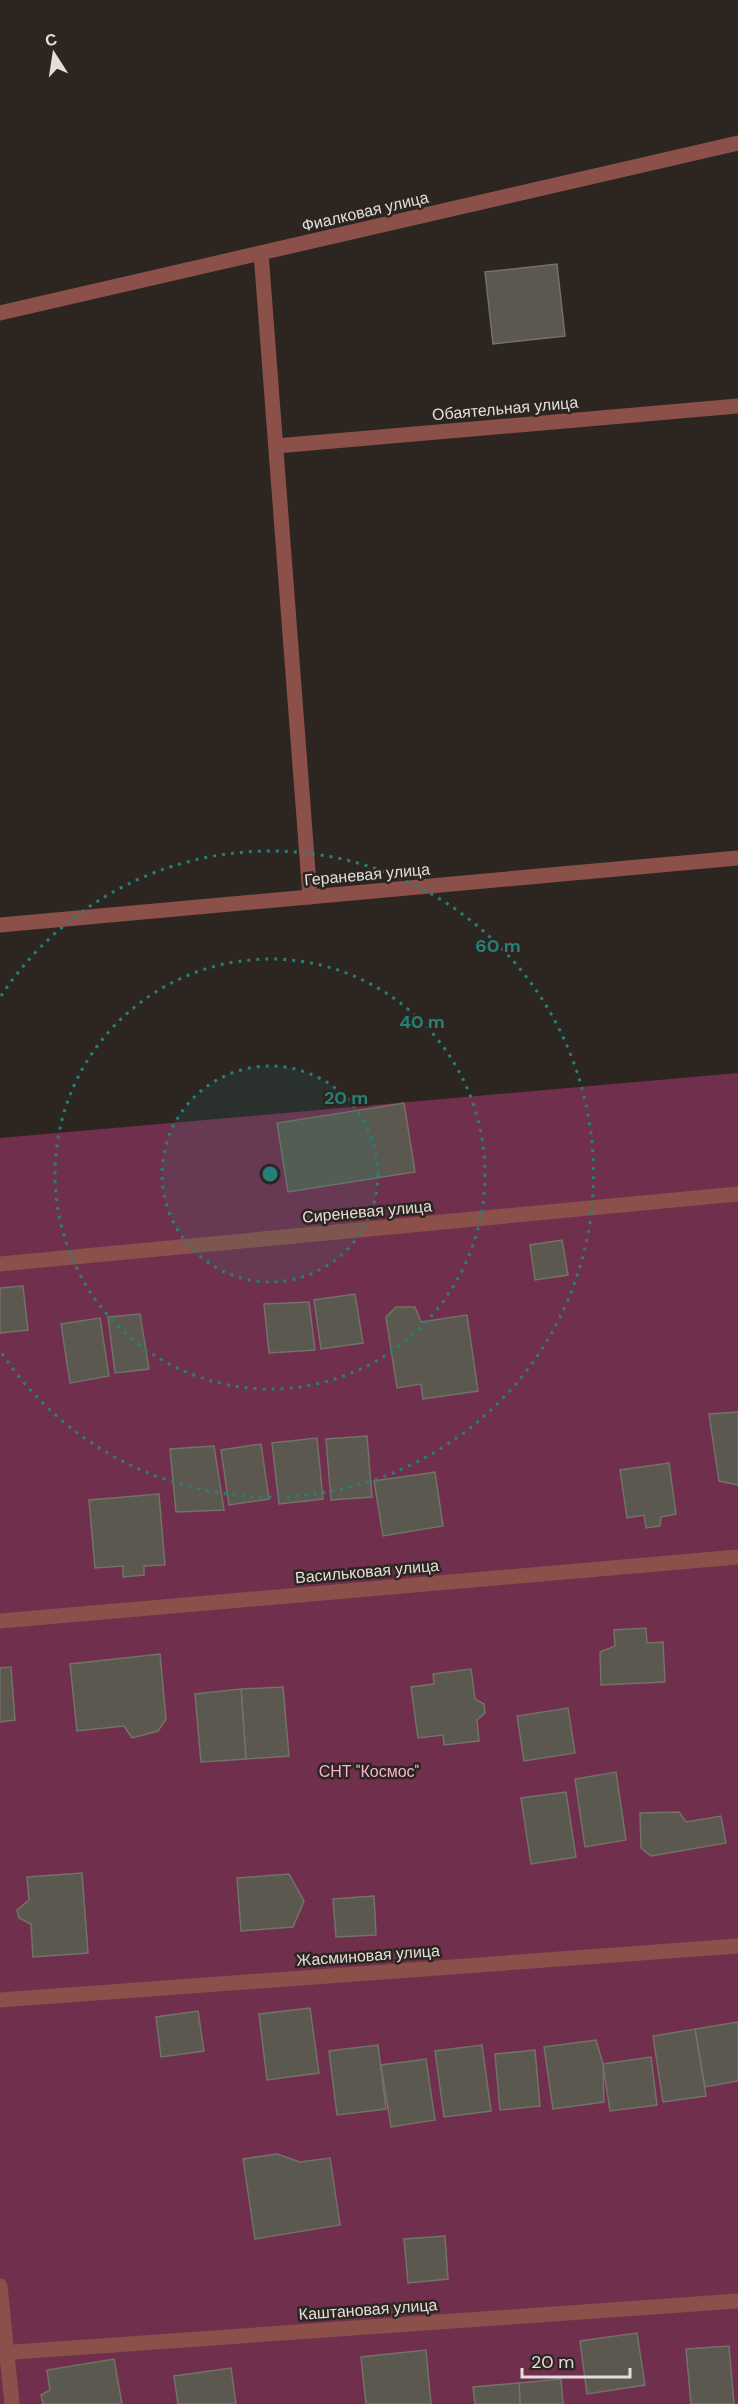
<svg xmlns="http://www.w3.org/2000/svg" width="738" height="2404" font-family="'DM Sans',sans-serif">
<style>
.green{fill:#712f4e}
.building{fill:#5a584f;stroke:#737168;stroke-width:1.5}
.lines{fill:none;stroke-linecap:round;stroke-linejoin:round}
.minor{stroke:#8b504a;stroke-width:15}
.ring{fill:none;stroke:#248079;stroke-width:3;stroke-dasharray:3 6}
.labels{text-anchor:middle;stroke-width:5;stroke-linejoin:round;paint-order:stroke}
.street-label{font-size:16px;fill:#e3deda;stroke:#2c2520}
.park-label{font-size:16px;fill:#f8b2ce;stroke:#2c2520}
.centre{fill:#248079;stroke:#2c2520;stroke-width:3}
.ring-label{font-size:18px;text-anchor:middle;font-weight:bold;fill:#248079;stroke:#2c2520;stroke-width:5;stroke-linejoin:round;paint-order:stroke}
</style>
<rect width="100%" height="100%" fill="#2c2520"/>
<path class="green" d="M738,1073v1331h-738v-1266z"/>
<g class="building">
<path d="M557,264l8,72 -72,8 -8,-72z"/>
<path d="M404,1103l11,69 -127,20 -11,-69z"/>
<path d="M562,1240l6,35 -33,5 -5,-35z"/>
<path d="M23,1286l5,44 -28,3v-45z"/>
<path d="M355,1294l8,49 -42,6 -7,-49z"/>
<path d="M309,1302l6,48 -46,3 -5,-49z"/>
<path d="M396,1307h19l6,15 46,-7 11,76 -55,8 -2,-15 -24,4 -11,-71z"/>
<path d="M140,1314l9,55 -34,4 -7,-56z"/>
<path d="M100,1318l9,58 -39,7 -9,-59z"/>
<path d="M738,1412v73l-19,-4 -10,-67z"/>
<path d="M367,1436l5,61 -41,3 -5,-61z"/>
<path d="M317,1438l6,61 -44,5 -7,-61z"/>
<path d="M261,1444l8,55 -40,6 -8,-55z"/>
<path d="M214,1446l10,64 -48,2 -6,-63z"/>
<path d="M669,1463l7,51 -15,3 -1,9 -14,2 -2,-13 -17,3 -7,-48z"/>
<path d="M435,1472l8,54 -60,10 -9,-55z"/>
<path d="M159,1494l6,71 -21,1v9l-21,2v-11l-28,2 -6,-68z"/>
<path d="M646,1628l1,15 16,-1 2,40 -64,3 -1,-33 15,-6 -1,-16z"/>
<path d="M160,1654l6,65 -8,12 -26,7 -8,-12 -47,5 -7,-67z"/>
<path d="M11,1667l4,53 -15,2v-54z"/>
<path d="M471,1669l4,30 9,5 1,9 -8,7 2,21 -35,4 -1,-10 -25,3 -7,-51 23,-3 -1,-10z"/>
<path d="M283,1687l6,69 -43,3 -5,-70z"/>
<path d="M241,1689l5,70 -45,3 -6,-68z"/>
<path d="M568,1708l7,45 -51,8 -7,-45z"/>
<path d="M616,1772l10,68 -41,7 -10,-68z"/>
<path d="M566,1792l10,65 -45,7 -10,-66z"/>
<path d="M679,1812l7,10 35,-6 5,27 -75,13 -10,-8 -1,-35z"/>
<path d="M82,1873l6,80 -55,4 -2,-33 -12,-6 -2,-8 12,-10 -2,-23z"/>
<path d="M289,1874l15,27 -11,26 -52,4 -4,-53z"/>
<path d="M374,1896l2,39 -40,2 -3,-38z"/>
<path d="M310,2008l9,65 -52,7 -8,-66z"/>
<path d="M198,2011l6,40 -43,6 -5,-40z"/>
<path d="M738,2022v59l-33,6 -10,-58z"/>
<path d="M695,2029l11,67 -43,6 -10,-66z"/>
<path d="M596,2040l7,24 1,38 -51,7 -9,-62z"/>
<path d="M378,2045l8,64 -49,6 -8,-64z"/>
<path d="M482,2045l9,66 -47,6 -9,-66z"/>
<path d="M535,2050l5,56 -40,4 -5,-56z"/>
<path d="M651,2057l6,48 -47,6 -7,-47z"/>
<path d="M426,2059l9,61 -44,7 -10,-62z"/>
<path d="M277,2154l23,8 30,-4 10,67 -85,14 -12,-80z"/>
<path d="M445,2236l3,43 -40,4 -4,-44z"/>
<path d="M637,2333l8,52 -58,9 -7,-53z"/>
<path d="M729,2346l5,58h-43l-5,-55z"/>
<path d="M426,2350l5,54h-65l-5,-47z"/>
<path d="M114,2359l8,45h-79l-2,-9 9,-5 -3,-20z"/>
<path d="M231,2368l5,36h-58l-4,-28z"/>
<path d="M561,2379l2,25h-43l-1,-21z"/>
<path d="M519,2383l1,21h-45l-2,-17z"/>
</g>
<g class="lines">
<g class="minor">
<path d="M261,253l49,644"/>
<path d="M0,313l738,-170"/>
<path d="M276,446l462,-40"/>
<path d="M0,925l738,-67"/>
<path d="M0,1264l738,-70"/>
<path d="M0,1621l738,-64"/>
<path d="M0,2000l738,-54"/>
<path d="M0,2286l12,118"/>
<path d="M0,2353l738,-52"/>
</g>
</g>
<circle cx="270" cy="1174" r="108" fill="#248079" fill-opacity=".12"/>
<g class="ring">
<circle cx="270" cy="1174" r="108"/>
<circle cx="270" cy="1174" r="215"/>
<path d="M1 996A323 323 0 1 1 1 1352"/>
</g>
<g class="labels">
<g class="street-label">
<text transform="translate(365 211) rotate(-13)" y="6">Фиалковая улица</text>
<text transform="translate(505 408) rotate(-5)" y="6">Обаятельная улица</text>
<text transform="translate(367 874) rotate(-5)" y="6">Гераневая улица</text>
<text transform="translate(367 1211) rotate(-5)" y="6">Сиреневая улица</text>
<text transform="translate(367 1571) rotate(-5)" y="6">Васильковая улица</text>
<text transform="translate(368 1955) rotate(-4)" y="6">Жасминовая улица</text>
<text transform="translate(368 2309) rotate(-4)" y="6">Каштановая улица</text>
</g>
<g class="park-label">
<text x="369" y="1777">СНТ "Космос"</text>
</g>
</g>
<circle cx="270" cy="1174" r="9" class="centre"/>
<g class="ring-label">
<text x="498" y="952">60 m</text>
<text x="422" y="1028">40 m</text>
<text x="346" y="1104">20 m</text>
</g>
<g transform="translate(54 54) rotate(348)" stroke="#2c2520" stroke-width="4.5" paint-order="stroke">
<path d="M0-4.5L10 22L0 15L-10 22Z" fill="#e3deda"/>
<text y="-9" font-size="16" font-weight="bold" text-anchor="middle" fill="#e3deda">С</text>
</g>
<path d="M522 2368v9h108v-9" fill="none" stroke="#e3deda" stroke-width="3"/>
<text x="531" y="2368" font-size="18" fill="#e3deda" stroke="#2c2520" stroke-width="4.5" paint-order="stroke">20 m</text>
</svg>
